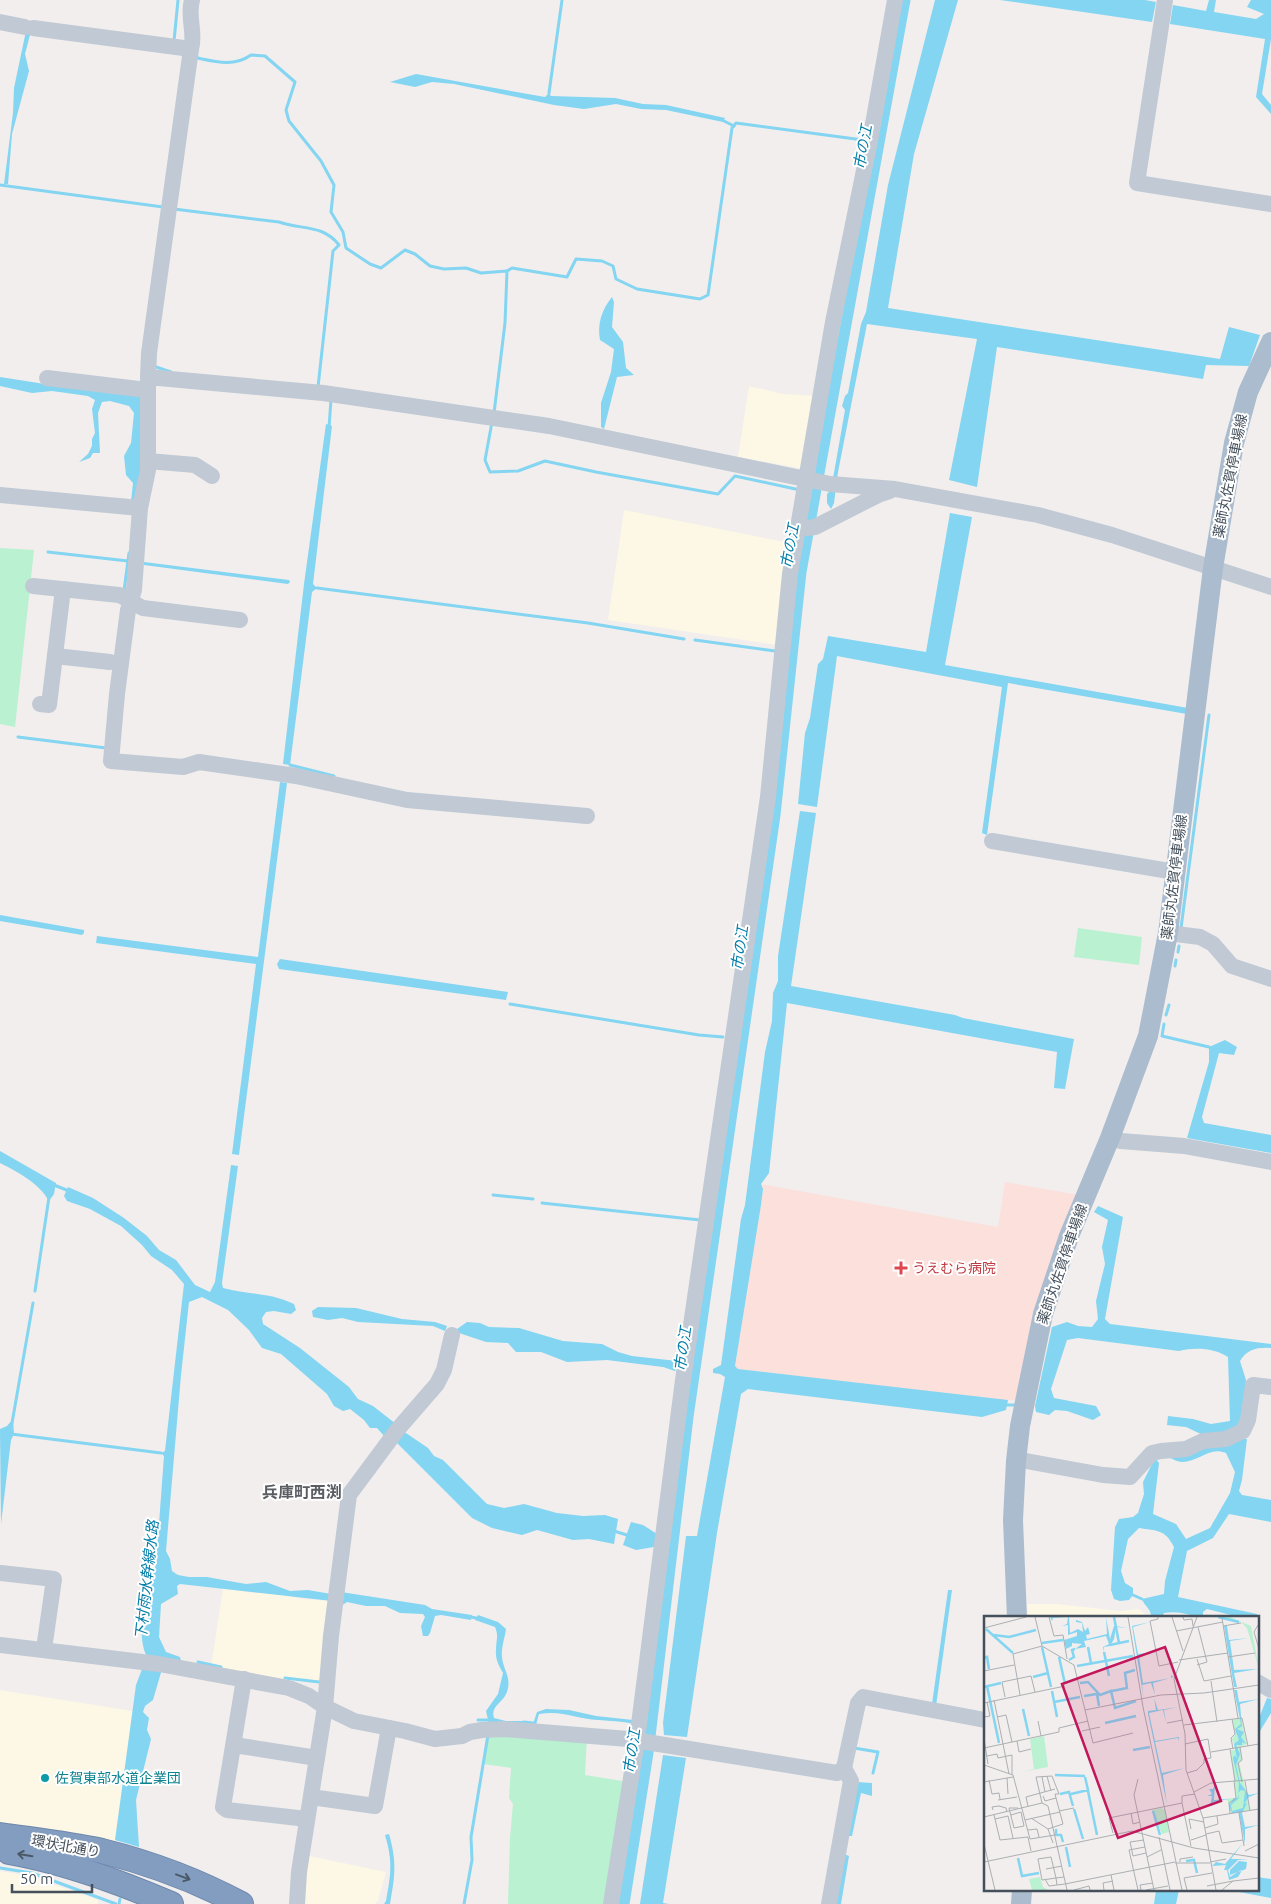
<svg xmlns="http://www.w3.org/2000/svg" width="1271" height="1904" font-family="Ubuntu,'Noto Sans JP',sans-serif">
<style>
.commercial{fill:#fdf7e5}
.medical{fill:#fce0dc}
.green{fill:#b9f1d1}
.water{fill:#83d5f1}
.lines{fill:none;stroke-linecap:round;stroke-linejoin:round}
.stream{stroke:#83d5f1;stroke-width:3}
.canal{stroke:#83d5f1;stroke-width:11}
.highway-casing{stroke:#6d88ac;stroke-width:26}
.minor{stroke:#c0c9d4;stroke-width:16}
.major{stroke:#abbccf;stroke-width:20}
.highway{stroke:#829dc0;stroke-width:24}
.oneway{stroke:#4b5866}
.health-dot{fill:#e0444e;stroke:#fff;stroke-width:2}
.culture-dot{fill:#0f9aa8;stroke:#fff;stroke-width:2}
.labels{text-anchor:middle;stroke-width:4;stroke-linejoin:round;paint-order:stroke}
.street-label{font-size:14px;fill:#45505c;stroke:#fff}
.health-label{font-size:14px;fill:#be3a42;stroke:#fff;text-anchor:start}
.culture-label{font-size:14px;fill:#0d838f;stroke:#fff;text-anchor:start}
.water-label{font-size:15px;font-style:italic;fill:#047fa9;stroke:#fff}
.quarter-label{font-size:16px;font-weight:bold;fill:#5a5e63;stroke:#fff}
.inset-river{fill:none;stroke:#83d5f1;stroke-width:2.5}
.inset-road{fill:none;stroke:#acafb3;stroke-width:1}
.view{fill:#c2185b;fill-opacity:0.15;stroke:#c2185b;stroke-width:2.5}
.inset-edge{fill:none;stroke:#45505c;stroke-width:2.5}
</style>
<rect width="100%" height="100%" fill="#f1eeed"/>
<g class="commercial">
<path d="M749,386l34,8 35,2 -14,73 -66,-12z"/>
<path d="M624,510l166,33 -12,102 -170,-25z"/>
<path d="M223,1588l32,5h20l27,6 30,2 -9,83 -58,-6 -54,-11z"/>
<path d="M1027,1604h31l62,7 19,-2 6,5 -1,4h-116z"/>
<path d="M0,1690l133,21 -18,133 -115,-19z"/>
<path d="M305,1855l81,17 -8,29 -3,3h-72z"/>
<path d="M0,1871l31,5 67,24v4h-98z"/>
</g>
<path class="medical" d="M1005,1182l74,13 -62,205h-18l-261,-31 -3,-3 26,-161 2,-16 -2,-5 237,43z"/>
<g class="green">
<path d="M0,548l34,2 -19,177 -15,-3z"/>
<path d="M1078,928l64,9 -3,28 -65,-8z"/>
<path d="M489,1735l98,3 -2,37 43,7 -20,122h-100l2,-66 3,-34 -4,-6 2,-30 -28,-4z"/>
</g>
<g class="water">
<path d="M935,0h23l-44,154 -26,154 332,51 9,-32 31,8 -11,31 -43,-1 -3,14 -206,-32 -20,140 -28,-7 28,-141 -110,-15 -29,148 -4,31 -3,6 -4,-6v-9l4,-4 14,-80 -3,-4 3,-10 3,-3 13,-69 5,-12 22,-127z"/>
<path d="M1000,0h145l11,2 -4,20z"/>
<path d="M1209,0h7l-2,12 42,7 8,-5 -17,-7 4,-7h20v39l-9,55 9,11v9l-15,-17 9,-58 -95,-15 3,-19 33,6z"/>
<path d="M26,31h5l-6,23 4,17 -17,63 -4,50h-4l9,-71 1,-25z"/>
<path d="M416,74l129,23 4,-4 2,3 64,2 28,6 23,1 59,13 -2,4 -57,-12 -25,-1 -25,-5 -32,5 -30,-4 -100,-21 -22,-2 -17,5 -25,-5z"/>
<path d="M612,297l2,5 -2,25 11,15 3,26 8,7 -17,2 -13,52 -3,-2v-24l10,-31 3,-23 -14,-9c-3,-16 2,-31 12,-43z"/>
<path d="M0,377l64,10 76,7 3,72 -4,28 -8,8 2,-19 -7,-8 -2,-19 7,-13 3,-30 -5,-7 -19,-5 -8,1 -4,11 2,40h-7l-3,5 -11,4 9,-8 4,-8v-7l3,-6 -3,-24 3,-9 -7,-4 -36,-5 -20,2 -32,-7z"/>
<path d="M326,424l6,2 -19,158 4,4 -5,4 -22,173 -7,-1 21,-180z"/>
<path d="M950,513l22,4 -27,148 243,43 -1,6 -179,-31 -21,152 -5,-2 20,-146 -165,-31 -20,151 -19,-3 7,-71 5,-15 8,-54 5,-5 5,-23 98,16z"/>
<path d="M144,562l145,18 1,2 -2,2 -144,-19z"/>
<path d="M280,782l7,1 -48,372 -7,-1 24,-190 -160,-21 1,-7 161,21z"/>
<path d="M800,811l16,2 -25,173 164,29 8,3 111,21 -9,50 -11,-1 3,-36 -270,-49 -18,170 -8,11 2,5 -2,16 -26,161 3,3 270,31 -2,10 -24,7 -234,-28 -7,5 -24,139 -30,204 -23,-2 -1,-12 23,-187h11l28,-159 -5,-3 -7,-1v-4l8,-4 20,-146 4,-14 20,-153 7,-31 1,-28 5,-12v-25z"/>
<path d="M0,915l84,15v3l-2,2 -82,-14z"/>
<path d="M280,959l228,33 -2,8 -227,-31 -2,-5z"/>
<path d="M1225,1040l12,7 -3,8 -15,-2 -17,64 2,6 67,12v18l-84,-15 22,-76v-15z"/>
<path d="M0,1151l56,32 -2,11 -5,7c-10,-18 -31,-29 -49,-38z"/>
<path d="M231,1165l7,1 -16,117 1,5c25,7 46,4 71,16l2,6 -5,4 -17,-3 -8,1 -4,6 1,6 37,24 49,39 9,12 15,7 23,18 -11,13 -8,-9h-7l-6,-8 -14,-11 -7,2 -9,-5 -7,-12 -46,-40 -19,-6 -13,-18 -21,-20 -26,-13 -13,5 -8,73 -15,176 4,8 2,12 6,4 11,2h18l39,7 20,-2 24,9 18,-1 23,4 1,7 -152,-17 -3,2 1,8 -17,10 -2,33 7,15 14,5 1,4 -19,8 -9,31 -8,6 -2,6 6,6 -2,12 4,9 -15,61 3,47 -24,-7 21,-155 11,-29c-9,-13 -5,-50 0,-66 3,-9 7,-16 9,-26l8,-108 -3,-3 4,-2 19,-167 -12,-14 -21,-14 -9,-11 -21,-19 -31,-17 -23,-8 -3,-5 4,-9 25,11 31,20 23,18 12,14 17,10 19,25 15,7 5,-10z"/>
<path d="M1098,1206l25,11 -18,102 5,5 161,20v4c-13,-1 -24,1 -31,13l6,19 -2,34 -5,12 -8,7 -26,3 -19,-9 -19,-2 1,-9 25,3 18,5 19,-3 -2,-64c-14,-9 -33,-10 -49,-6l-101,-13 -11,2 -16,49 3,9 42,8 5,9 -8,5 -26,-9 -12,-1 -6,5 -13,-3 -1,-6 17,-79 15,-5 11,4 14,1 6,-8 -2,-18 9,-37 -3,-17 6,-27 -14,-8z"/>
<path d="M318,1307l38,1 46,11 33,3 12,4 -2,5 -12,-5 -75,-4 -16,-4 -14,2 -15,-3 -1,-6z"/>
<path d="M467,1322l13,1 9,4 30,1 44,13 39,3 16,8 14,4 45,5 3,5 -5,5 -12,-4 -56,-7 -40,2 -26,-10h-25l-8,-9 -22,-1 -27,-9 -2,-4z"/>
<path d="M13,1419l1,15 -3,6 -10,84 -1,-95 7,-3z"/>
<path d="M403,1431l25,17 6,8 9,4 44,44 17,4 20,-4 33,9 26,3 22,-1 13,4 -4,25 -25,-5 -16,1 -36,-10 -15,5 -30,-7 -20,-10 -77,-77z"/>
<path d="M1238,1439h9l-5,41 -3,11 3,4 29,5v22l-42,-8 -16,24 -26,13 -9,46 79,17v4h-14l-36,-9 -4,3v4c-15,0 -23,-6 -39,-3l-2,5h-11c1,-9 -7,-12 -9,-19l22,-5 1,-13 9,-34c-9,-18 -17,-16 -35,-19l-11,11 -7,32 4,12 8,5v7l-4,5 -9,1 -6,-2 -3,-9 4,-63 4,-8 14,-2 5,-4 6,-19 -1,-12 12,-24 4,5 -6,51 23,10 10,15 24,-11 20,-35 5,-21 -9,-19c-17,-7 -27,9 -44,9 -4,0 -9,-3 -12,-4z"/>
<path d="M631,1522l12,3 14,9 -3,13 -18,3 -13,-5z"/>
<path d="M948,1590h4l-16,116 -4,-2z"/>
<path d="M341,1592l84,13 7,4 40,6 -1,5 -30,-5 -6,1 -5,17 -2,3h-5l-2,-10 4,-9 -2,-3 -23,-1 -15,-7h-19l-19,-4 -6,4z"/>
<path d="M478,1615l20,7 8,7c-1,8 -5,19 -4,28 1,13 10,20 5,35 -4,11 -17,14 -13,26l12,3h18v3h-35l-3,-13 12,-17 5,-21c-4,-7 -8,-14 -7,-23 0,-10 3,-14 -1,-23l-20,-7z"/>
<path d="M1267,1698l4,1v14l-14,23v-13z"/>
<path d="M546,1709l23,1 27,6 37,4 1,4c-13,-3 -23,-3 -36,-4 -21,-1 -36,-10 -59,-6l-3,11 -3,-1 4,-12z"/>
<path d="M663,1755l23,3 -23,145 6,1h-29z"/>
<path d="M857,1782l15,1v13l-11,-3 -9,43h-4z"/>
<path d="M389,1834c8,28 6,42 1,70h-6l2,-3c5,-27 7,-39 -1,-66z"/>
<path d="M844,1854l5,2 -8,48h-7z"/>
<path d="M1257,1877l14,2v19l-43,-8h29z"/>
<path d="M1156,1890h23l-3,14h-22z"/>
</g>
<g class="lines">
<g class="stream">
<path d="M174,41l4,-41"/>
<path d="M197,56v2c19,4 37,9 54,-3l14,1 30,26 -9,28 3,11 32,40 13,24 -3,27 12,20 3,16 24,16 11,4 24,-18 10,4 15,12 14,3 22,-1 15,5 26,-2 -2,52 -11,90"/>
<path d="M549,93l13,-93"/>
<path d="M724,121l10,5"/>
<path d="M0,185l163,22"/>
<path d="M174,209l105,13c22,8 44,2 60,23l-6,6 -15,136"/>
<path d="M507,271l5,-3 55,9 9,-18 26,2 11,5 3,13 21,10 63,10 8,-4 24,-167 4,-5 127,17"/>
<path d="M153,366l18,6"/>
<path d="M492,422l-7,38 5,12 28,-1 27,-10 51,11 122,22 17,-18 65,14"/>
<path d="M329,428l2,-29"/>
<path d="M48,552l80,9"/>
<path d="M317,588l271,35 96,16"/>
<path d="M124,591l5,-38"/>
<path d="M695,640l80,11"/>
<path d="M18,737l88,11v3"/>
<path d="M290,765l44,11"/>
<path d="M1181,928l28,-213"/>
<path d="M1178,952l1,-6"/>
<path d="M1175,966l1,-6"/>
<path d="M510,1004l189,31 24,2"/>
<path d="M1166,1015l3,-10"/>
<path d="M1164,1024l-2,12 47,11"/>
<path d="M54,1185l15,6"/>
<path d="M493,1195l40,4"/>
<path d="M542,1203l158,17"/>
<path d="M35,1291l14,-94"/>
<path d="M1004,1405h14"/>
<path d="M12,1423l21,-120"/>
<path d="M11,1434l150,19"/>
<path d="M614,1531l16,5"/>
<path d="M1133,1595l9,4"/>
<path d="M471,1617l5,1"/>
<path d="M198,1662l23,5"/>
<path d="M285,1678l34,4"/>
<path d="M478,1720h10"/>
<path d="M524,1722l9,1"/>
<path d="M854,1748l24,4 -5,21"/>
<path d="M0,1868l32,5 84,31"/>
<path d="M119,1904l1,-5"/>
<path d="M464,1904l8,-44 -1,-23 17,-102"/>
</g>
<path class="canal" d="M624,1904l24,-151 40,-336 87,-602 26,-243 104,-572"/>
<defs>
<g id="highway">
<path d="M0,1835c34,5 69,9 102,16 48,12 96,30 139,53"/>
<path d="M9,1852c52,9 113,31 162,52"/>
</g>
</defs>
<use href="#highway" class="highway-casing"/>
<g class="minor">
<path d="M1165,0l-28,183 134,21"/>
<path d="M0,22l25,5"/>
<path d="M33,28l158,21"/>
<path d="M148,377l1,-24 42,-304c5,-16 -4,-32 1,-49"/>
<path d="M47,378l100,12"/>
<path d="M148,461l47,4 17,11"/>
<path d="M0,495l140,13"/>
<path d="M798,529l17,-2 63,-32 12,-4"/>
<path d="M33,586l86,9c10,4 16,10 24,13l97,12"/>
<path d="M55,656l55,6"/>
<path d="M40,704l9,1 14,-116"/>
<path d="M587,816l-180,-16 -111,-24 -97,-14 -16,5 -72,-6 6,-67 11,-84 6,-20 6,-82 8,-38v-93l175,16 226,33 281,58 65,5 143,26 74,20 159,52"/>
<path d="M992,841l183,31"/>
<path d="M1168,933l32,4 13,7 19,22 39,13"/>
<path d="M1110,1138l11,3 63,5 87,16"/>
<path d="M1016,1461h10l77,14 27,2 22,-24 9,-2 25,-2 17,-8 23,-2 17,-8 5,-11 5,-35 18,2"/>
<path d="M1,1573l53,6 -10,70"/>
<path d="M0,1645l159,19 130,24 20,8 16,11 29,14 51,10 30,8 27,-3 8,-4 12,-2 22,-1 124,10 209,34 7,-5 14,-65 5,-6 122,23"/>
<path d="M244,1679l-21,128 4,3 80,9"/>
<path d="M1257,1682l14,8"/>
<path d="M234,1745l83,13"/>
<path d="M311,1797l64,9 14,-78"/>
<path d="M297,1904l2,-32 26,-165 6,-71 18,-141 49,-66 39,-45 7,-14 8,-35"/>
<path d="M611,1904l26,-164 46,-360 85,-583 22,-223 43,-252 37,-181 25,-141"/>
<path d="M829,1904l22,-123 -7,-13"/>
</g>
<g class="major">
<path d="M1017,1618l-4,-98 3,-59 4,-35 23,-112 26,-78 41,-98 38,-102 20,-103 45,-365 21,-125 14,-51 23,-50"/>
<path d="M1021,1904l1,-14"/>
</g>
<use href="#highway" class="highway"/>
</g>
<defs><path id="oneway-shaft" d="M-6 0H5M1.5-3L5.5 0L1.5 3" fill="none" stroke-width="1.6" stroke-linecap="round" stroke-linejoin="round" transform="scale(1.25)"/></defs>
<g class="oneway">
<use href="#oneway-shaft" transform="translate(25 1855) rotate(-171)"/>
<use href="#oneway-shaft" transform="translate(183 1877) rotate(20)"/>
</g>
<path class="health-dot" d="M898.5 1260.5h5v5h5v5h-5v5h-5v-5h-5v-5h5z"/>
<circle class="culture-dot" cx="45" cy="1778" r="5"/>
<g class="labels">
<g class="street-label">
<text transform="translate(1230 476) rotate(-79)" y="5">薬師丸佐賀停車場線</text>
<text transform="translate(1174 877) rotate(-83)" y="5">薬師丸佐賀停車場線</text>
<text transform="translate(1062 1264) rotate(-71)" y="5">薬師丸佐賀停車場線</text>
<text transform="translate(66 1846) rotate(10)" y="5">環状北通り</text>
</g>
<g class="health-label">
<text x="912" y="1273">うえむら病院</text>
</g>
<g class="culture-label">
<text x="55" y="1783">佐賀東部水道企業団</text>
</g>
<g class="water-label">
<text transform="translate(863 147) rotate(-80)" y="5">市の江</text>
<text transform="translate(790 546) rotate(-80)" y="5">市の江</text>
<text transform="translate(740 948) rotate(-82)" y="5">市の江</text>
<text transform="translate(683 1349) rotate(-82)" y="5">市の江</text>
<text transform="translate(147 1580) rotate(-84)" y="5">下村雨水幹線水路</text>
<text transform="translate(632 1751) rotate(-82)" y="5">市の江</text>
</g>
<g class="quarter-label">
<text x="302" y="1498">兵庫町西渕</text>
</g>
</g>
<g transform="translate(984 1616)">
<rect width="275" height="275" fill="#f1eeed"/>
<path d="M235,1h11l21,9 8,43 -12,-41 -6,-6zM257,102l6,26 -7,3 2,13 -3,2 11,48 -19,3 -4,-14 9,-1 -5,-48h5l-4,-11 3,-4 -2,-15zM60,120l4,31 -27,5 13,-3 -4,-30zM177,192l4,2 4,22 -7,2 -10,-24zM56,261l3,10 5,3h-16l-3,-11z" fill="#b9f1d1"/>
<path d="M66,1h19l1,16 8,-4 5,3 -1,-9 -6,-1v-2l6,2 3,9 3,-4 2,7 -4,1 1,4 20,-5 -1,-17 4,22 4,-13 15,2 -13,-1 -2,12 -4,7 -6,1v5l-1,-5 6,-3 -3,-8 -22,5 2,6 -11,2 7,-5 -10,-1v3l-6,3 -2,-9 13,-4v-4l-9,3v-10l-6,1 5,-2 1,-7 -15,1 -1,3zM166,6l-17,5 5,27 18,-2 -17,4 4,27 28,-5v-3l3,2 -21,6 2,12 -4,-12 -9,2 2,16 -12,-75zM240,10h3l2,14 20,-2 -19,3 4,29 24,-1 -24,4 3,14h-3zM250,74h3l2,12 20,-3 -19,5 2,22 -5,3 7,3 -3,5 5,7 -4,-2v3h-6l4,9 -4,11 4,18 9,12 10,-2 -10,4 -5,7 3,-1 -5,10 3,14 14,-2 -14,4v15l-6,-31h-7l-3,-7 5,-8 -21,4v3l-3,1 2,-10h-5l5,-2 -3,-5h4l2,-5 -1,16 24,-2 1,-15 -6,-25 2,-3 2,4 -3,-15 5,-4 -4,-11 6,-5zM257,174l4,1 -2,17 -11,3 -1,-6 8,-7 -1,-5zM170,82l4,12 21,-3 -15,3 2,13 -3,-13 -14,3 6,28 24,-4v4l-1,-3 -23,4 7,31 23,-5 -22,7 4,30 -19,-91v-3l8,-1zM259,227l-12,16h17l-10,1 -10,10 2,7 11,-7v2l-3,5 -9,3 -2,-10h-3l2,-5 -14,1 4,-4 9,2zM255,245l8,1 -1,7 -16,6v-5z" fill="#83d5f1" fill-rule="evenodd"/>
<path class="inset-river" d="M130,1l5,26M234,1l21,5M2,13l27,24M10,19l15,2 27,-7M58,27l21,-3M126,29l19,-4M58,31l9,40M104,31l3,16M120,36l5,24M75,41l6,27M0,42l3,-1 2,12M85,44l5,-3 -2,-7 3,-1M93,50l56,-10M49,61l15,-4M96,67l8,-1 12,13 11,-4 4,17 21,-7M3,70l12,57M0,71l17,-4M68,75l5,26M128,75l15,-3 -2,-15 10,-3M100,80l13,-2 2,12M70,86l26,-5M39,93l6,27M121,107l31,-7M149,134l17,-3M71,159l30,1M104,175l9,44M76,178l9,-2 4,14M87,178l17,-4 -3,-13M90,193l9,30M169,195l7,24M72,213v6h5l2,7M82,231l4,20M34,242l4,18 17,-3M202,245l8,-1 3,13"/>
<path class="inset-road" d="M51,1l7,29M65,1l5,19 9,-1 4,24M144,1l15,90 39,183M174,1v2l-8,2 9,45 19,-4M188,1l11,34M199,1l1,3 8,-1 1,7M213,1l-23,62 11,55 1,36 17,48 13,72M238,2l16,100M274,9l-4,7 5,17M239,10l18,-3M0,12l42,-11M192,15l47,-9M244,41l27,-4M213,43l7,22 27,-5M195,44l49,-7M213,49l10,-3 -9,-35M0,55l30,-6M227,65l6,41M36,79l-7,-41 29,-8 32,19 11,45M21,81l-3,-15 29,-6 4,16M10,84l9,44M0,87l81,-17M0,101l6,-1 -3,-14M13,101l9,-2 6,27M248,103l3,15 -4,4 2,11M54,105l3,15M183,107l16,-3M200,109l58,-7 6,28M98,115l18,-4M149,117l-40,10 -8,-33 76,-15 43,-2 55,-8M0,123l4,25M33,125l2,11 12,-3M19,128l6,30M201,128l23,-5 3,19 -7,1v4l-7,7 -10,3M256,131l2,13 -4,3 4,19M0,132l75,-16v-4l29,-7M246,133l5,32M227,136l48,-8M3,140l10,-2 1,4 14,-3v3M0,149l29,10 17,64 25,-4M28,158v-16M63,160l4,15M58,161l3,15M23,162l1,16M154,163l-4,16 20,95M5,164l3,14 7,-1 1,6M261,165l5,30M0,166l29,-5M210,176l17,-9 48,-4M59,180l2,5 11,-3M14,184l19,-3M58,187l-6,-26 16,-1 7,18h-4l1,4 7,26 -15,5M198,187l9,43M44,190l-2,-9 29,-8M9,194l-1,-3 7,-1 7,2 1,4M75,195l15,-3M147,197l2,11 7,-2M255,197l5,33M246,198l-1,-11 7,-5 -2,-17M10,199l6,25 28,-3 3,14M27,199l10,-3 3,14 -10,2 -5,-20h9M0,201l58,-14 6,3 19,84M47,202l17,11 5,14M219,202l56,-9M11,203l13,-3 5,22M41,204l35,-8M221,212l13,-4 -1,-8M207,213l-2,-10 15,3M44,214l9,-1 2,8M129,217l-4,-15 73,-15v-7l13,-2M222,218l13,-3 3,12 21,-3M175,221l11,53M160,224l-14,2 3,14 13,-3M207,224l15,-5M0,228l11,46M261,235l14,-7M163,241l14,-7M0,246l148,-31 62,17 65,10M196,246v-3l13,-2M226,246l16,-3M191,247h35M62,253l16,-3M127,259l3,15M61,263l4,7 16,-2 110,-22M73,269l-1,-7 -5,-21 -13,2 4,21 14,-2 8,-1M223,270l26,-5M90,274l15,-4 1,4M120,274l-1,-7 10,-2M154,274l-9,-40 16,-3M157,274l-1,-5 13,-2M162,274l22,-4M203,274l-3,-12 28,-5M238,274l11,-9 26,-3"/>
<path class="view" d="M181,31l56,154 -103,37 -56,-154z"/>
<rect width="275" height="275" class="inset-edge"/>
</g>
<path d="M12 1884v8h80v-8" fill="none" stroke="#45505c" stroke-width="2.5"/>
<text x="20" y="1884" font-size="15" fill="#45505c" stroke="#ffffff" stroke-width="4" paint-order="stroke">50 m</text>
</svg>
